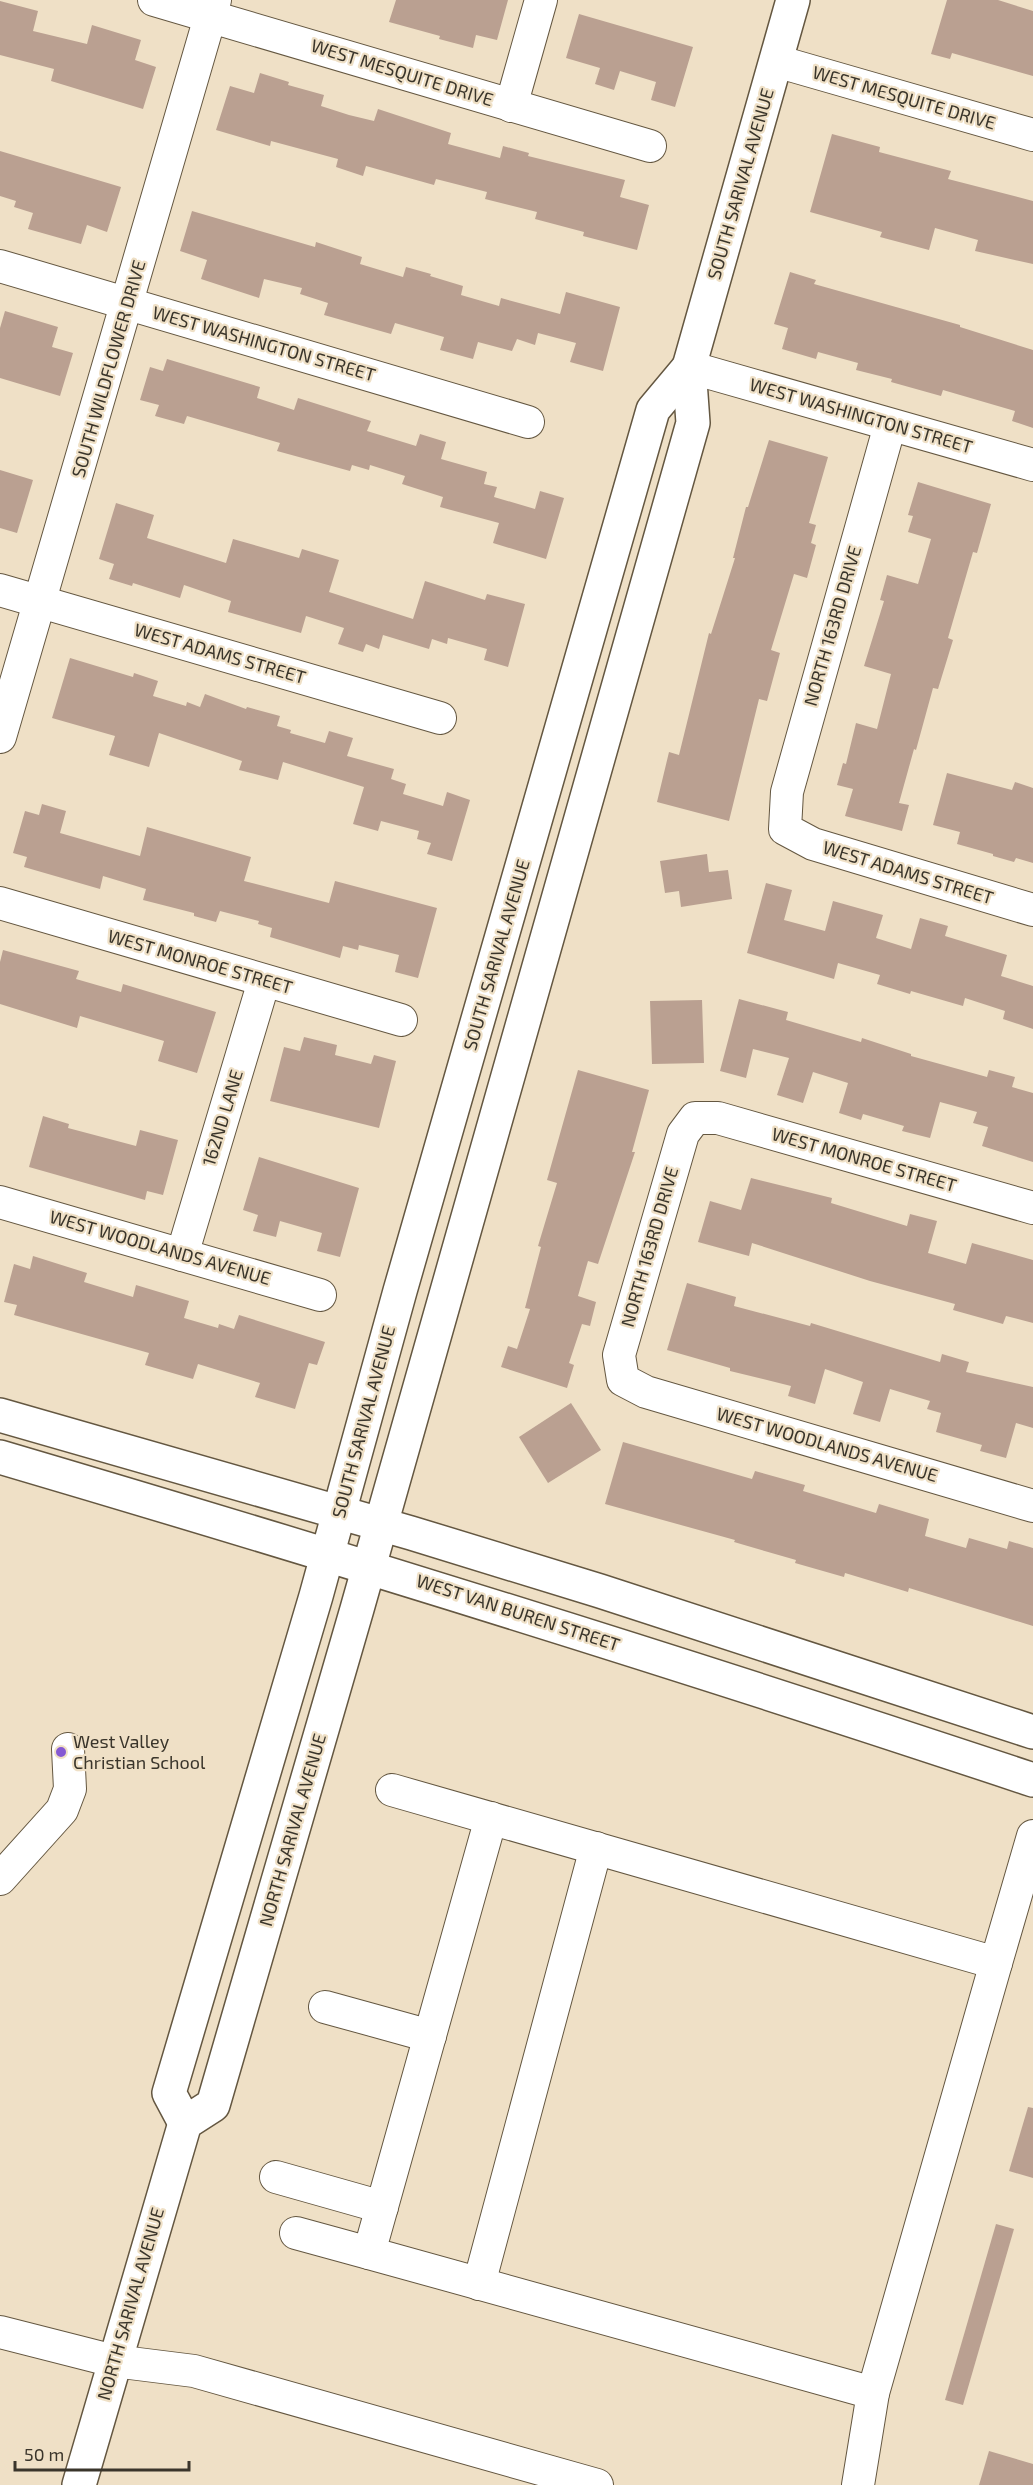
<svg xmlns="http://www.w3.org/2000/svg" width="1033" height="2485" font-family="'Exo 2',sans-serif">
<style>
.building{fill:#baa091}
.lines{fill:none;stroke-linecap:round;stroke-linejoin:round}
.minor-casing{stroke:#645741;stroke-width:34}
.major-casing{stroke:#645741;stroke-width:36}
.minor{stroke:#fff;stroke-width:32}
.major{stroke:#fff;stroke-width:33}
.poi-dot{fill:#8559d3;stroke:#efe0c6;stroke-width:2}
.labels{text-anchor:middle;stroke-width:4.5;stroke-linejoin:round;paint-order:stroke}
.street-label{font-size:18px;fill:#3a352b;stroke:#efe0c6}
.poi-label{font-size:18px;fill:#3a352b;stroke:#efe0c6;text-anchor:start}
</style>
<rect width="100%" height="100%" fill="#efe0c6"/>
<g class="building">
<path d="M396,0h112l-11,40 -21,-5 -3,13 -34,-9 1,-3 -51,-14z"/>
<path d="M947,0h51l35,11v65l-81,-23 -2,6 -19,-5z"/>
<path d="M0,1l38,10 -5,20 54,13 5,-19 49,15 -6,20 21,7 -13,42 -92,-28 3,-12 -54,-14z"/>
<path d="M579,14l114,33 -18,60 -24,-7 5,-18 -36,-11 -6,19 -19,-6 5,-16 -34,-10z"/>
<path d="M260,73l29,9 -1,3 36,10 -3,11 28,9 25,6 4,-12 73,24 -3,11 52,14 3,-12 26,7 -1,3 97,24 -5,17 29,8 -12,45 -54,-14 1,-4 -49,-13 2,-7 -52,-13 2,-7 -51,-13 -2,6 -68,-19 -3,10 -27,-9 2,-8 -67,-18 -1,5 -54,-16 14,-44 24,7z"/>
<path d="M832,134l48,13 -1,5 72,19 -3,8 85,22v63l-58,-13 3,-11 -43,-12 -6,22 -49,-13 2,-5 -72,-20z"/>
<path d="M0,151l121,36 -14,45 -20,-7 -6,19 -53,-15 5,-16 -19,-6 2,-6 -16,-5z"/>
<path d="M192,211l123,36 1,-5 46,15 -2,7 43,13 3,-10 25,7 -1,2 33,10 -2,9 38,11 2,-8 59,16 6,-22 54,15 -17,64 -33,-9 6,-19 -38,-10 -3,12 -18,-6 -5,12 -34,-9 -5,17 -33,-9 4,-13 -49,-14 -4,11 -67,-19 4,-12 -28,-9 2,-6 -38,-9 -5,19 -58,-19 6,-19 -27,-9z"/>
<path d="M790,272l26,8 -2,4 146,41v2l73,23v78l-21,-7 3,-10 -72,-21 -2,6 -50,-14 1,-3 -36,-9 2,-7 -40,-11 -2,7 -34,-10 6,-21 -14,-4z"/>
<path d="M5,311l53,16 -6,20 21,6 -13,43 -60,-18v-50z"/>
<path d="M167,359l93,28 -3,11 37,12 4,-12 73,23 -4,10 49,15 4,-12 26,8 -5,17 46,13 -3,12 13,3 -3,10 41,12 5,-18 24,7 -18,61 -53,-16 6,-20 -59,-16 3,-10 -41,-13 3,-8 -35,-11 -1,5 -17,-5 -2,6 -73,-20 3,-8 -93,-27 -3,8 -29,-8 4,-11 -19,-5 10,-33 13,4z"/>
<path d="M769,440l59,17 -19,66 7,2 -5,18 5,2 -9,33 -13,-4 -23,76 9,3 -13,48 -8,-2 -30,122 -72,-19 12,-50 10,3 30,-122 2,1 24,-76h-2l13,-51h2z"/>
<path d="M0,470l33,10 -16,53 -17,-5z"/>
<path d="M918,482l73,22 -14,49 -4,-1 -25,86 5,2 -15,49 -5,-1 -17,62 -2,-1 -15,54 10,2 -7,26 -57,-15 8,-27 -16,-4 6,-22 3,1 10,-41 21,6 14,-55 -27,-8 20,-65 -4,-1 7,-25 31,9 13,-45 -23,-7 5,-16 -5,-1z"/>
<path d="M116,503l38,12 -7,23 79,25 7,-24 66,19 3,-9 37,11 -10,32 84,27 12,-38 60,19 2,-6 38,10 -17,63 -24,-7 3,-11 -39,-11 -1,6 -15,-5 -3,10 -46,-14 -4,14 -13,-5 -3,8 -25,-8 6,-16 -38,-12 -5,17 -73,-21 3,-11 -47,-16 -4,13 -47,-15 -1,3 -23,-7 5,-15 -15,-5z"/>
<path d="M70,658l63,19 1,-4 24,8 -5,15 33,10 1,-4 13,5 5,-13 41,15 1,-2 33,9 -3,10 14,4 -1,3 35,10 4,-12 24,7 -6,18 47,13 -3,10 15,5 -3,10 40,12 4,-14 23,8 -18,61 -25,-7 4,-11 -14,-4 2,-8 -38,-10 -3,10 -25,-7 11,-37 -81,-25 -5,18 -39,-10 3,-9 -83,-28 -10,34 -40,-12 6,-19 -63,-18z"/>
<path d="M947,773l65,17 3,-8 18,6v75l-17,-5 -2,4 -21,-6v-2l-36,-10 3,-12 -27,-7z"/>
<path d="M42,804l24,7 -6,22 80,23 7,-29 104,30 -7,24 85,22 6,-22 102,27 -19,70 -23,-6 4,-17 -40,-10 -1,5 -15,-4 -3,12 -70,-21 2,-9 -14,-4 1,-3 -39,-10 -4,11 -22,-6v-3l-51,-13 3,-11 -43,-13 -3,13 -76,-22 3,-10 -14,-4 12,-42 14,4z"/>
<path d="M707,854l2,18 19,-2 4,29 -51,8 -2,-16 -14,2 -5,-32z"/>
<path d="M766,883l26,7 -8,30 41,11 8,-30 50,14 -7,23 35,11 9,-31 28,8 -3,10 62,19 -6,21 32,10v43l-30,-10 2,-8 -40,-13 -2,8 -52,-15 -1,3 -33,-10 3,-9 -42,-12 -4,16 -87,-26z"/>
<path d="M3,950l76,21 -3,8 45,13 2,-8 93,28 -19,61 -39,-12 6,-20 -84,-25 -3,12 -77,-24v-42z"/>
<path d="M739,999l49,13 -2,8 75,22 1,-4 49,16v2l76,21 2,-7 26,7 -3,10 21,6v69l-51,-16 6,-19 -15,-4 4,-11 -37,-10 -10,36 -28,-7 2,-5 -41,-12 -2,6 -22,-7 9,-30 -35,-11 -10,31 -26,-8 12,-37 -36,-9 -7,29 -26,-7z"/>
<path d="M702,1000l2,63 -52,1 -2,-63z"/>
<path d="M304,1037l33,8 -2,10 36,9 3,-9 22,6 -17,67 -109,-27 14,-54 16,4z"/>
<path d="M578,1070l71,20 -17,62h3l-37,112 -10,-3 -10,35 18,6 -6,24 -8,-2 -13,39 5,2 -7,23 -66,-21 7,-21 9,3 13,-40 -5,-1 16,-61 -3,-1 19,-63 -10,-3z"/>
<path d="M43,1116l26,8 -1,4 68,18 4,-16 38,10 -15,55 -16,-4 -2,9 -116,-33z"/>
<path d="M259,1157l100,31 -19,69 -23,-6 5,-18 -42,-12 -4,16 -23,-6 5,-16 -15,-5z"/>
<path d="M751,1178l81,20 -1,5 76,23 3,-12 27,7 -9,32 38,11 6,-21 61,17v63l-27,-7 -3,8 -50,-14 2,-6 -85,-23 -118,-38 -3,13 -51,-14 12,-41 31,9z"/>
<path d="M33,1256l54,17 -3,9 49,15 3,-12 53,16 -5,17 34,10 1,-4 15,5 5,-14 86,27 -8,23 -8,-2 -14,46 -40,-12 5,-14 -62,-19 -5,15 -48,-14 4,-12 -135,-38 3,-10 -13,-3 10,-38 16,5z"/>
<path d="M687,1283l49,14 -2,9 76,20 1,-3 129,39 2,-8 27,8 -3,10 67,15v41l-17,-5 -10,35 -26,-7 2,-6 -46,-13 5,-19 -14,-4 3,-8 -40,-12 -10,33 -27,-8 10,-32 -38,-13 -10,35 -27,-8 3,-10 -61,-15v-3l-63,-18z"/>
<path d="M571,1403l30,47 -53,33 -29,-46z"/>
<path d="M623,1442l129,37 3,-8 50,14 -2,6 73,22 3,-9 50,15 -4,17 41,12 3,-10 38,11 2,-8 24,7v78l-124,-38 -1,4 -63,-19 -1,4 -49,-14 1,-3 -62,-18 1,-2 -130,-36z"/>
<path d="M1028,2107l5,1v70l-24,-7z"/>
<path d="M996,2224l18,5 -51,176 -18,-5z"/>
<path d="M989,2451l44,13v21h-54z"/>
</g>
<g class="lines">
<defs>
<g id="minor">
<path d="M154,0l496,146"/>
<path d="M776,61l257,74"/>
<path d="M511,106l30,-106"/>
<path d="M0,266l528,156"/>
<path d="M689,367l344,98"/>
<path d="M890,425l-103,367 -2,37 28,15 220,66"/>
<path d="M0,590l440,128"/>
<path d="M0,737l215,-737"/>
<path d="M0,903l401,117"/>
<path d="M0,1202l320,93"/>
<path d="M1033,1208l-315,-90h-23l-12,16 -64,221 4,25 23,12 387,114"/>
<path d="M182,1255l82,-274"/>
<path d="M392,1790l604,173 37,-127"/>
<path d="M491,1818l-122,435 504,140 123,-430"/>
<path d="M0,1879l62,-69 8,-21 -2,-40"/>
<path d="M325,2007l105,29"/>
<path d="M276,2177l106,30"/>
<path d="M296,2233l73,20"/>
<path d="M479,2284l117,-436"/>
<path d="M0,2332l114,29 80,10 403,114"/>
<path d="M858,2485l15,-92"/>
</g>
<g id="major">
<path d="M0,1415l411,118 189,58 433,141"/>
<path d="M0,1457c346,102 691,209 1033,323"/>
<path d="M185,2123l-16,-30 147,-497 84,-305 253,-881 36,-43"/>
<path d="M79,2485l106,-362 28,-18 144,-496 336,-1186 -4,-56 104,-367"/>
</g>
</defs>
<use href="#minor" class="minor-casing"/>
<use href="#major" class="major-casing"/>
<use href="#minor" class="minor"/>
<use href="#major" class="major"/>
</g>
<circle class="poi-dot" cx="61" cy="1752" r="6"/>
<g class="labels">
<g class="street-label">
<text transform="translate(402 73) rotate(17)" y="6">WEST MESQUITE DRIVE</text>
<text transform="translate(904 98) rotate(16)" y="6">WEST MESQUITE DRIVE</text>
<text transform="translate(741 184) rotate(-74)" y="6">SOUTH SARIVAL AVENUE</text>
<text transform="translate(264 344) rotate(16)" y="6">WEST WASHINGTON STREET</text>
<text transform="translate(109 369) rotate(-74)" y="6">SOUTH WILDFLOWER DRIVE</text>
<text transform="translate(861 416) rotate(16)" y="6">WEST WASHINGTON STREET</text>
<text transform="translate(833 626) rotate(-74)" y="6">NORTH 163RD DRIVE</text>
<text transform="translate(220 654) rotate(16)" y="6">WEST ADAMS STREET</text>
<text transform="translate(908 873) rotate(17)" y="6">WEST ADAMS STREET</text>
<text transform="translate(497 955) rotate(-74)" y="6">SOUTH SARIVAL AVENUE</text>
<text transform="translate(200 962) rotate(16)" y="6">WEST MONROE STREET</text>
<text transform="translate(223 1118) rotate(-73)" y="6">162ND LANE</text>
<text transform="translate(864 1160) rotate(16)" y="6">WEST MONROE STREET</text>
<text transform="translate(650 1247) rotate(-74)" y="6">NORTH 163RD DRIVE</text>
<text transform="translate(160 1248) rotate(16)" y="6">WEST WOODLANDS AVENUE</text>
<text transform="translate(364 1422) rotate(-75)" y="6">SOUTH SARIVAL AVENUE</text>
<text transform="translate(827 1445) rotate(16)" y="6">WEST WOODLANDS AVENUE</text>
<text transform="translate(518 1613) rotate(18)" y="6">WEST VAN BUREN STREET</text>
<text transform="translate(293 1830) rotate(-74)" y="6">NORTH SARIVAL AVENUE</text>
<text transform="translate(131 2304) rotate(-74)" y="6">NORTH SARIVAL AVENUE</text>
</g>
<g class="poi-label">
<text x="73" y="1748">West Valley<tspan x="73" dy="21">Christian School</tspan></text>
</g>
</g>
<path d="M15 2461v9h174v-9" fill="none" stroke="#3a352b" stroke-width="3"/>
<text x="24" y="2461" font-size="18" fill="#3a352b" stroke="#efe0c6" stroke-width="4.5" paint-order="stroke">50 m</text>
</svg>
